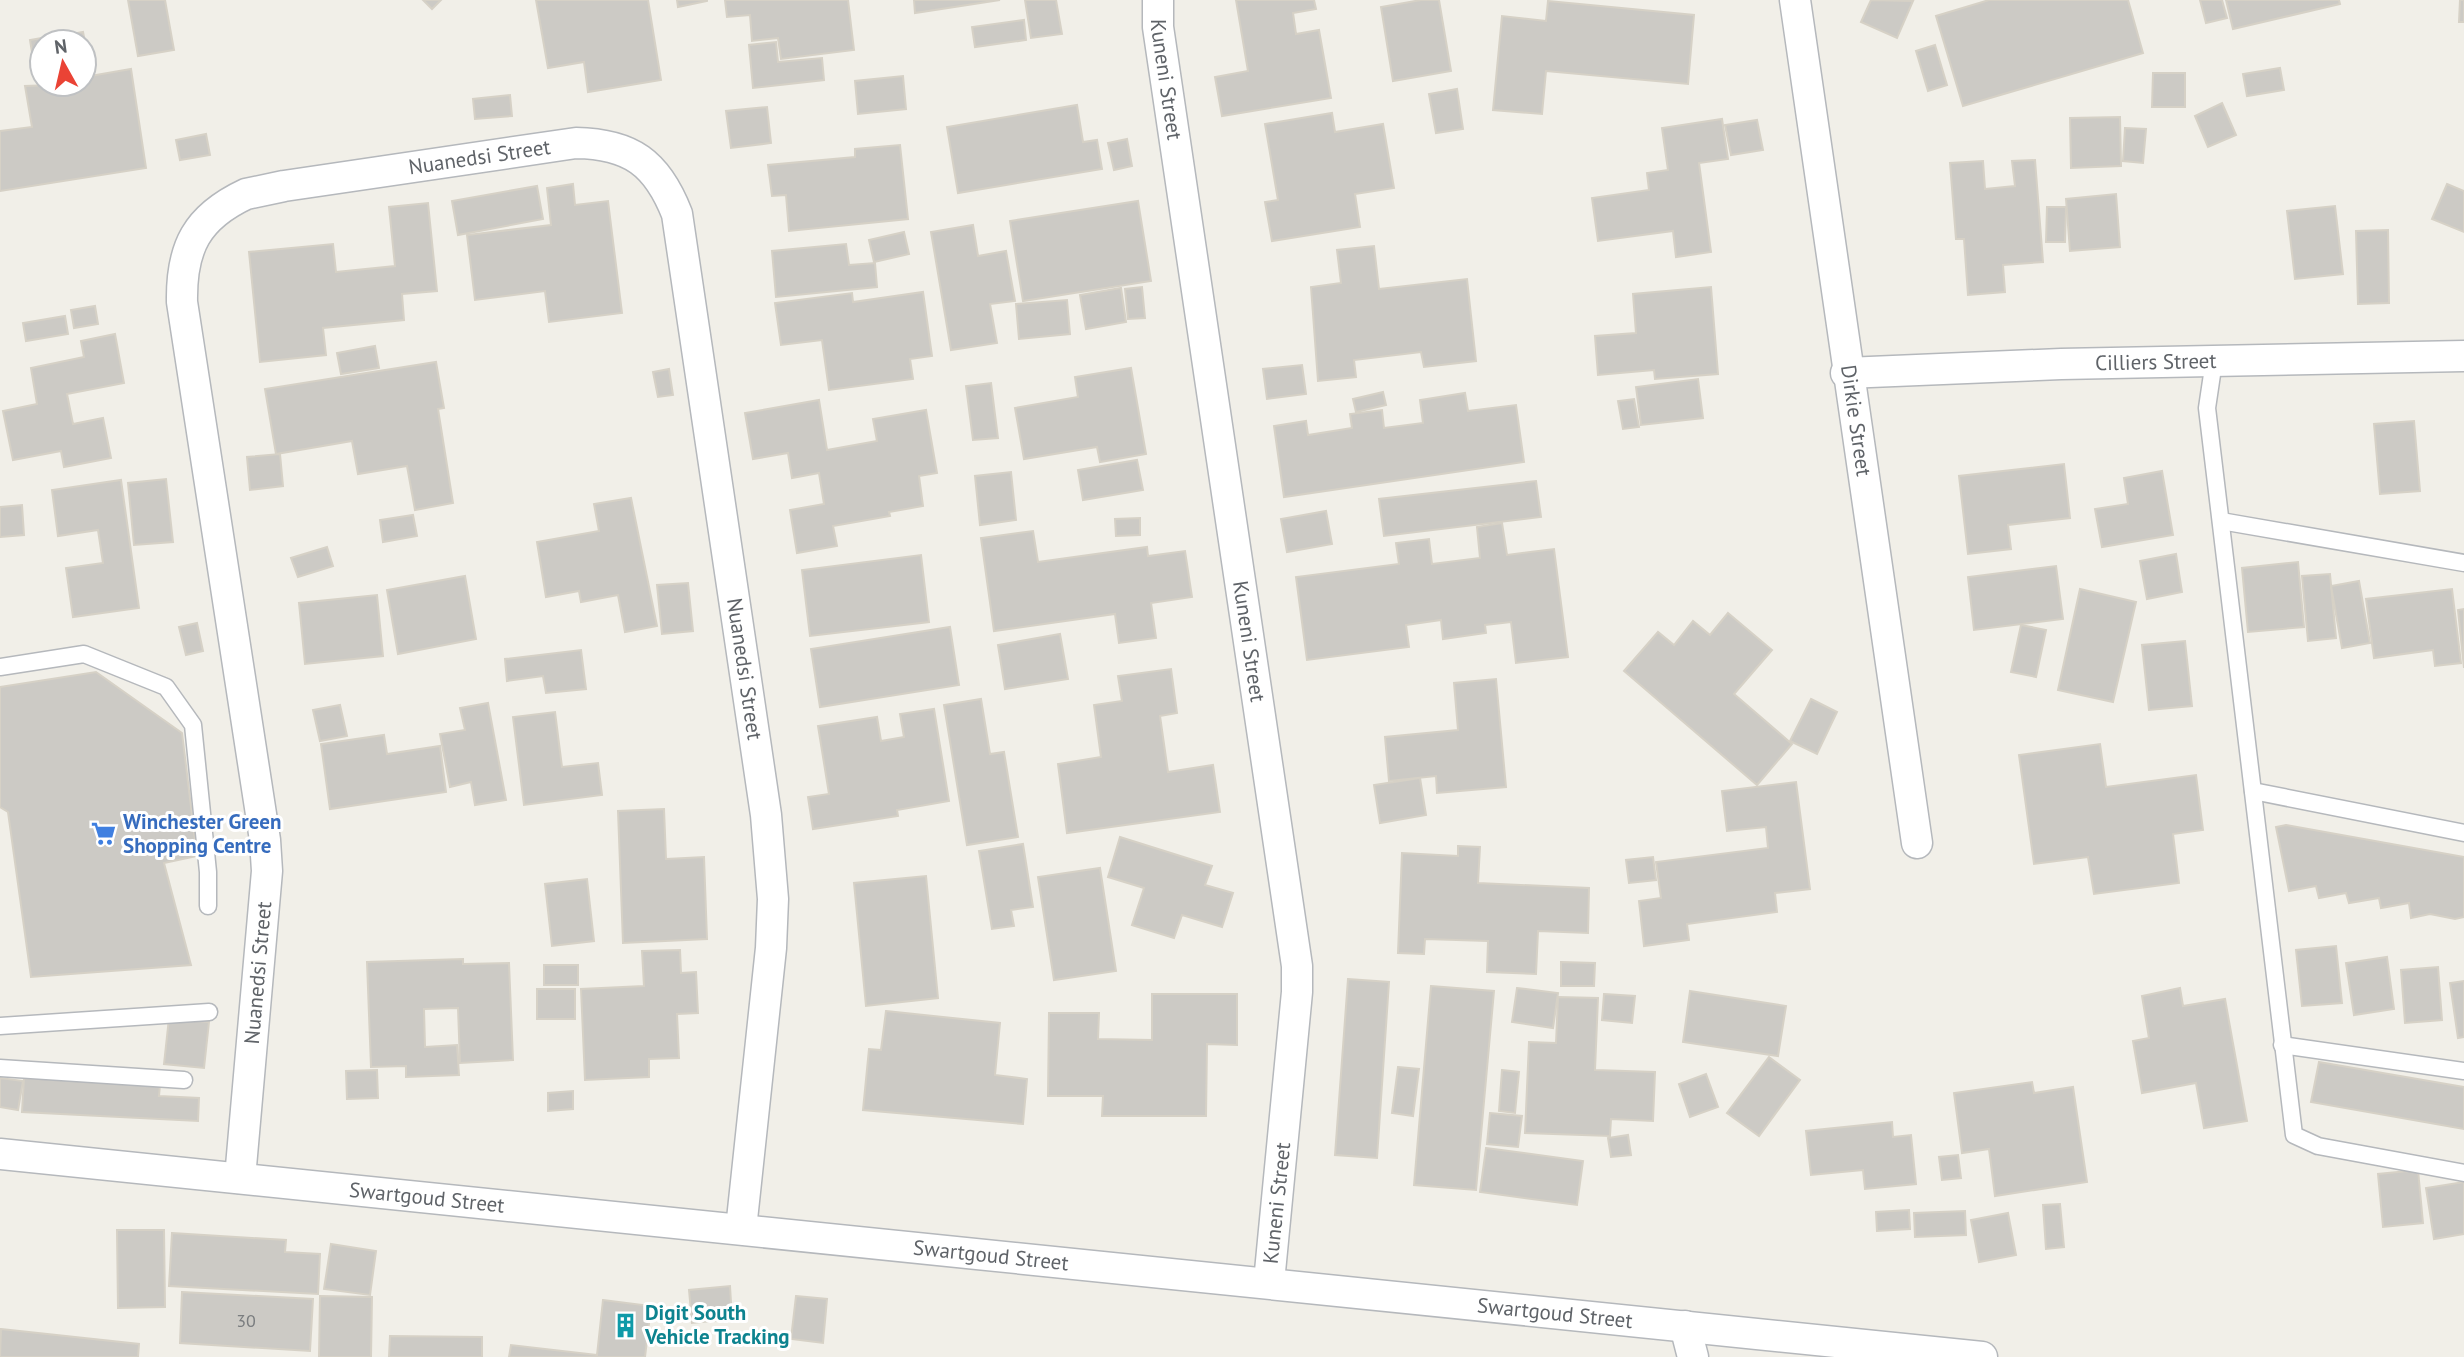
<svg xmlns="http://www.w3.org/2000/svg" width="2464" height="1357" font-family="'PT Sans',sans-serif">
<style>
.building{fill:#cccac5;stroke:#d6d1c6;stroke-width:2}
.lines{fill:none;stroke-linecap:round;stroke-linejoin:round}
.service-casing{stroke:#b5b8bc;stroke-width:19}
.minor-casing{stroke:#b5b8bc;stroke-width:33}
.service{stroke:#fff;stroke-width:16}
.minor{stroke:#fff;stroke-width:30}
.labels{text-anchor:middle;stroke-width:6;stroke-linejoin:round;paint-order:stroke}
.number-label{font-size:18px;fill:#7a7d7f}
.street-label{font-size:21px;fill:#5f6368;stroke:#fff}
.shop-label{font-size:21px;font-weight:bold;fill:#366cbe;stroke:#fff;text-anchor:start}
.culture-label{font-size:21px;font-weight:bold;fill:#0d838f;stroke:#fff;text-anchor:start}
</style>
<rect width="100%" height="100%" fill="#f1efe8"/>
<g class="building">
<path d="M128,0h37l9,50 -36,6z"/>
<path d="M423,0h18l-9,9z"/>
<path d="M536,0h112l13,80 -73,12 -4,-30 -36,6z"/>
<path d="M677,0h30v1l-29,6z"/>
<path d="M725,0h123l6,50 -73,9 -3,-21 -26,3 -2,-26 -23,2z"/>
<path d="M914,0h86l-85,13z"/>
<path d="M1025,0h31l6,34 -31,4z"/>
<path d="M1236,0h78l2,9 -23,4 3,21 23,-4 12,68 -109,18 -7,-39 33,-6z"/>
<path d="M1421,0h18l12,71 -58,10 -12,-74z"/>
<path d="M1871,0l42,1 -16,37 -36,-16z"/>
<path d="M1989,0h139l15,53 -180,53 -27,-90z"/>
<path d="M2200,0h22l5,18 -21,5z"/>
<path d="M2226,0h113l1,4 -107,25z"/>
<path d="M2460,0h4v22h-5z"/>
<path d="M1548,1l146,14 -6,69 -142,-13 -4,43 -49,-4 9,-94 44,5z"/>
<path d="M1024,20l2,20 -51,7 -3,-20z"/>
<path d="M83,32l8,40 -7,1v-31h-17l-1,-7z"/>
<path d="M64,34l1,8h-23v40l-5,1 -7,-43z"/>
<path d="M776,42l2,20 44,-4 2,22 -71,8 -4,-43z"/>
<path d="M1935,45l12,40 -19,6 -12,-40z"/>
<path d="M2280,68l4,22 -37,6 -4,-22z"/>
<path d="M131,69l15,99 -146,23v-60l32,-4 -7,-41 59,-2v-7z"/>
<path d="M2153,73h32v34h-33z"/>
<path d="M903,76l3,33 -48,5 -3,-33z"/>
<path d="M1457,89l6,40 -27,4 -7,-39z"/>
<path d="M510,95l2,21 -37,3 -2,-20z"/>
<path d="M2222,103l14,32 -28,12 -13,-31z"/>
<path d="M1077,105l6,37 14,-2 5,29 -144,24 -11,-66z"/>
<path d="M767,107l4,36 -40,5 -5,-37z"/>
<path d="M1332,113l3,19 48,-8 11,64 -39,6 5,33 -88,14 -7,-39 13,-2 -13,-76z"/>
<path d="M2120,117l1,49 -50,2 -1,-50z"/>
<path d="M1722,119l6,40 -29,4 12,89 -35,5 -3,-26 -75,10 -6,-43 57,-8 -2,-17 21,-3 -6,-42z"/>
<path d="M1757,120l6,30 -32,5 -6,-30z"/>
<path d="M2125,128l21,1 -3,34 -20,-2z"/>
<path d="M206,134l4,21 -30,5 -4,-20z"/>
<path d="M1127,139l5,27 -18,4 -6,-27z"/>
<path d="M900,145l8,74 -119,12 -3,-36 -14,1 -4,-31 87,-8v-8z"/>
<path d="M2035,160l8,102 -40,3 2,27 -37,3 -4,-56h-8l-6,-76 33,-2 2,28 30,-3 -3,-25z"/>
<path d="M573,184l2,21 33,-4 14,112 -73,9 -4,-31 -70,9 -8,-65 84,-10 -4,-37z"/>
<path d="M2447,184l17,7v41l-32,-13z"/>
<path d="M537,186l6,33 -85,16 -6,-34z"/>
<path d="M2116,194l4,53 -50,4 -4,-52z"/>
<path d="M1138,201l13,80 -128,20 -13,-80z"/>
<path d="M428,203l9,88 -35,3 2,26 -81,8 3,27 -66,7 -11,-110 84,-8 3,28 59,-6 -6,-59z"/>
<path d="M2335,206l8,68 -48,5 -8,-68z"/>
<path d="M2047,207h19l-1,35h-19z"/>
<path d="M973,225l5,31 28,-5 9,50 -25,3 7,39 -46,7 -20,-118z"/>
<path d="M2388,230l1,73 -31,1 -2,-73z"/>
<path d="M904,232l5,22 -35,8 -5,-22z"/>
<path d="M846,244l3,21 26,-2 2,24 -101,10 -4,-46z"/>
<path d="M1374,246l5,43 88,-10 9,82 -52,6 -3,-15 -67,8 2,17 -38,4 -7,-94 30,-4 -4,-33z"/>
<path d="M1142,287l3,31 -17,1 -3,-30z"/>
<path d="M1711,287l7,87 -63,5 -1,-9 -56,5 -3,-39 41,-3 -3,-39z"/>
<path d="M1121,288l5,34 -40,7 -6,-34z"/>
<path d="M923,292l9,64 -22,3 3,20 -84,11 -7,-50 -41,5 -6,-42 77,-10 1,9z"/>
<path d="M1067,300l3,34 -51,5 -3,-35z"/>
<path d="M95,306l3,18 -24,4 -3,-18z"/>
<path d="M65,316l3,18 -42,7 -3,-18z"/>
<path d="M115,334l9,49 -57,11 6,30 30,-6 8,40 -47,9 -3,-16 -48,9 -10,-49 34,-7 -6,-36 53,-11 -3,-16z"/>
<path d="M375,346l4,22 -38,6 -4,-21z"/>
<path d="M436,362l8,46 -6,1 15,94 -38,7 -8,-44 -49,8 -6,-33 -76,13 -11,-65z"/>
<path d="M1302,365l4,29 -39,5 -4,-30z"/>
<path d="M1131,368l15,86 -46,8 -3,-15 -73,12 -9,-51 63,-11 -3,-20z"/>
<path d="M669,369l4,26 -15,2 -5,-25z"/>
<path d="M1698,379l5,39 -62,7 -5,-38z"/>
<path d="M991,383l7,55 -25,2 -7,-54z"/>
<path d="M1383,392l3,13 -30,7 -3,-13z"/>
<path d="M1465,393l3,18 48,-6 8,57 -240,35 -10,-71 32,-5 2,14 44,-7 -2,-14 32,-4 2,18 39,-5 -3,-23z"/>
<path d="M1634,399l5,28 -16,2 -5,-28z"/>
<path d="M819,400l8,50 50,-9 -4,-22 53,-9 11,63 -18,3 4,30 -34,6 1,4 -57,10 4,20 -40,7 -7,-43 34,-6 -5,-31 -27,5 -4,-25 -35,6 -8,-46z"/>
<path d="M2414,421l6,70 -40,3 -6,-70z"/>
<path d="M280,454l3,32 -33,4 -3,-33z"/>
<path d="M1137,460l6,30 -60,10 -5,-30z"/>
<path d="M2064,464l6,54 -62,7 3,24 -43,5 -9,-78z"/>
<path d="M2162,471l11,64 -71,12 -7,-38 33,-5 -4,-26z"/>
<path d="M1011,472l5,48 -36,5 -5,-49z"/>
<path d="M166,479l7,63 -39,3 -6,-62z"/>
<path d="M121,480l18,128 -66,9 -7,-49 37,-5 -5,-33 -40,6 -6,-46z"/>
<path d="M1536,481l5,36 -157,19 -5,-37z"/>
<path d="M631,498l26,128 -32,6 -7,-37 -37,7 -2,-11 -33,6 -9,-55 62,-11 -5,-27z"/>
<path d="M22,505l2,30 -24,2v-30z"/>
<path d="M1326,511l6,33 -45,8 -6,-33z"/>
<path d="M413,515l4,21 -34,6 -3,-22z"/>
<path d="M1140,518v17l-24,1 -1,-17z"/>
<path d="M1502,523l5,32 47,-6 14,108 -52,6 -5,-41 -26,3 1,8 -43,6 -2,-19 -35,5 3,22 -102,13 -11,-83 103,-13 -3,-21 33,-4 3,25 48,-6 -3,-31z"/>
<path d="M1033,531l5,31 109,-15 1,9 37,-5 7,46 -41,6 5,35 -37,5 -4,-29 -121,17 -13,-93z"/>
<path d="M327,547l6,19 -35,11 -7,-19z"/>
<path d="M2176,554l6,38 -35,7 -7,-38z"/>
<path d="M921,555l8,67 -119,14 -8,-66z"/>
<path d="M2298,562l6,65 -56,5 -6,-64z"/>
<path d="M2056,566l7,53 -89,11 -6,-53z"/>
<path d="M2330,574l6,64 -28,3 -6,-65z"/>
<path d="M465,576l11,63 -78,15 -11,-64z"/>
<path d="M2359,581l11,62 -28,5 -11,-62z"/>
<path d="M688,583l5,48 -31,3 -5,-49z"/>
<path d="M2080,589l56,13 -23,100 -55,-12z"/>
<path d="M2452,589l9,74 -26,3 -2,-16 -59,8 -8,-59z"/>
<path d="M377,595l6,61 -78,8 -6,-61z"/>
<path d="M2464,609v59l-6,-58z"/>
<path d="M1728,613l44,37 -38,44 58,50 -35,41 -133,-114 34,-39 16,13 19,-24 17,14z"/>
<path d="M197,623l6,28 -17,4 -7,-28z"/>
<path d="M2021,625l25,5 -10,47 -25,-5z"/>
<path d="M950,627l9,58 -139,22 -9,-58z"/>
<path d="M1060,634l8,45 -63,10 -7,-44z"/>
<path d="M2185,641l7,65 -43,4 -7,-65z"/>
<path d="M581,650l5,39 -40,4 -3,-17 -36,5 -2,-22z"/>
<path d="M1171,669l6,44 -17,3 8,56 45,-7 7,47 -153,21 -9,-69 43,-7 -7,-52 28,-4 -4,-25z"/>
<path d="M96,672l86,61 15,123 -33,7 27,102 -160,12 -23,-165 -8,-5v-120z"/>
<path d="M1496,679l10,108 -69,6 -1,-17 -47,5 -4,-44 73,-7 -4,-47z"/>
<path d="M981,699l9,55 14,-2 14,85 -51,8 -23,-140z"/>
<path d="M1811,699l26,13 -20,42 -27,-13z"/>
<path d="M488,703l18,97 -31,5 -4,-23 -21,5 -10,-53 25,-4 -5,-22z"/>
<path d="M340,705l7,31 -27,5 -7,-31z"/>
<path d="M934,709l15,92 -52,9 1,6 -85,13 -5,-32 21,-3 -11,-68 59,-9 4,24 23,-4 -4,-23z"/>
<path d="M555,712l7,55 36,-4 4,32 -78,10 -11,-88z"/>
<path d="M384,735l3,19 53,-8 6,46 -116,17 -9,-65z"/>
<path d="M2100,744l6,43 90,-12 7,55 -30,4 6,49 -85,11 -6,-37 -54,7 -15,-109z"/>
<path d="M1420,778l6,37 -46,8 -6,-38z"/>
<path d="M1796,782l14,107 -35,4 2,19 -90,12 2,16 -45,6 -5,-45 22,-3 -5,-36 112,-14 -2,-21 -39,4 -5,-40z"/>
<path d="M664,809l2,50 38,-2 3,82 -84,4 -5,-132z"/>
<path d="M2286,825l178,32v60l-9,2 -25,-5 -19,4 -2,-15 -28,5 -2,-10 -30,5 -3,-10 -27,5 -3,-12 -27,5 -13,-64z"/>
<path d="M1120,837l92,29 -7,19 28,8 -11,34 -40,-12 -8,23 -42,-13 12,-37 -36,-11z"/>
<path d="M1023,844l10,63 -22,3 3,16 -22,3 -13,-78z"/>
<path d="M1458,846l22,1 -2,36 111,5 -1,45 -50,-2 -2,43 -49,-2 1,-31 -63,-2 -1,15 -26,-1 4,-100 56,3z"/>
<path d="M1653,857l3,23 -27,3 -3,-23z"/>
<path d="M1100,868l16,103 -62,9 -16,-103z"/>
<path d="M926,876l12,122 -72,8 -12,-123z"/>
<path d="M587,879l7,62 -42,5 -7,-62z"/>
<path d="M2336,946l6,57 -40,3 -6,-56z"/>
<path d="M680,950l1,23 15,-1 2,41 -21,1 2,44 -30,1v18l-64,3 -4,-91 63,-3 -2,-35z"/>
<path d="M2387,957l7,52 -40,6 -8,-52z"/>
<path d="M463,959v5l46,-1 4,97 -53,3 -2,-55 -34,1 1,38 32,-2 2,30 -53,2v-11l-35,1 -4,-105z"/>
<path d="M1561,962l34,1 -1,23h-33z"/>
<rect x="544" y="965" width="34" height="20"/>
<path d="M2438,967l4,53 -37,3 -4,-53z"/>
<path d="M1348,979l41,3 -12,176 -42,-3z"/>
<path d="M2464,981v56l-6,1 -8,-55z"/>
<path d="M1431,986l63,5 -18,199 -62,-5z"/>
<path d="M1517,988l41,5 -5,35 -41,-6z"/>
<path d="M2180,988l3,18 42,-7 22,122 -43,7 -8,-45 -54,10 -9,-52 16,-3 -7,-42z"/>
<rect x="537" y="989" width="38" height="30"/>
<path d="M1690,991l96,15 -8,50 -95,-14z"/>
<path d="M1152,994h85v51l-30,-1 -1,72h-104l1,-20h-55l1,-83h50l-1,26 54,1z"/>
<path d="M1604,994l31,2 -3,27 -30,-3z"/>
<path d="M1558,997l40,1 -3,72 60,2 -2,49 -42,-2 -1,17 -85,-3 4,-91 27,1z"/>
<path d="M886,1011l114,12 -5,52 32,4 -4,45 -160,-14 6,-61 12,1z"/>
<path d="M169,1018l40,4 -5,46 -40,-4z"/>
<path d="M1769,1057l31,23 -41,56 -32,-23z"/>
<path d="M2319,1062l145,25v42l-153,-27z"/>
<path d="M1398,1067l21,2 -6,47 -21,-3z"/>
<path d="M377,1070l1,28 -31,1 -1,-28z"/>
<path d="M1502,1070l17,2 -4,41 -16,-2z"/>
<path d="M1706,1074l12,33 -28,10 -11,-33z"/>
<path d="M0,1078l23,3 -5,29 -18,-3z"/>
<path d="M24,1078l136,7 -1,11 40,2 -1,23 -176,-9z"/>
<path d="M2032,1082l2,11 39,-6 14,95 -92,14 -6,-47 -27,4 -8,-60z"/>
<path d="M573,1091v18l-25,2v-18z"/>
<path d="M1490,1113l32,3 -4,31 -31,-3z"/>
<path d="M1892,1122l1,15 18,-2 5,49 -51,5 -2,-19 -52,5 -5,-44z"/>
<path d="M1628,1135l3,20 -20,2 -3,-19z"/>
<path d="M1486,1148l97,13 -6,44 -97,-13z"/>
<path d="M1958,1155l3,23 -19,2 -3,-23z"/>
<path d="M2418,1170l5,53 -40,4 -5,-53z"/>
<path d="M2464,1182v52l-30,5 -8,-51z"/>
<path d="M2060,1204l4,43 -18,2 -3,-44z"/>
<path d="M1909,1210l1,19 -33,2 -1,-19z"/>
<path d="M1965,1211l1,24 -51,2 -1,-24z"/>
<path d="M2008,1213l8,42 -37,7 -8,-42z"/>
<path d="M117,1230h47l1,77 -47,1z"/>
<path d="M172,1233l114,7 -1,12 35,2 -2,40 -149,-8z"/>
<path d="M331,1244l45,7 -6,44 -46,-6z"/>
<path d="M730,1286l2,33 -40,4 -3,-33z"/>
<path d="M182,1292l131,7 -3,52 -130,-8z"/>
<path d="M320,1296l52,1 -1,60h-52z"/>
<path d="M796,1296l31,3 -4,44 -32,-4z"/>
<path d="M603,1300l48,6 -6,51h-136l2,-12 86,10z"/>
<path d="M1,1329l138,15 -1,13h-138z"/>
<path d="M390,1336l92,1v20h-93z"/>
</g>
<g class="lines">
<defs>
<g id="service">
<path d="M2214,361l-7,47 87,727 24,11 146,27"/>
<path d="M2221,521l243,42"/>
<path d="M0,667l84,-13 82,33 27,38 15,147v34"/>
<path d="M2253,791l211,42"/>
<path d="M0,1026l209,-14"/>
<path d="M2282,1045l182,26"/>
<path d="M0,1068l184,12"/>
</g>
<g id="minor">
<path id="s1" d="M1158,0v27l139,939v26l-28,290"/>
<path id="s2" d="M1795,0l122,843"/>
<path id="s3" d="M1846,373l215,-9 403,-8"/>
<path id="s4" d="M0,1154l1982,203"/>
<path id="s5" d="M240,1178l27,-307 -2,-31 -83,-538c-1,-55 15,-85 64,-108l38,-8 292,-43c55,1 81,20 101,71l89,601 7,84 -2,49 -30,281"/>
<path d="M1685,1326l8,31"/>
</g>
</defs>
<use href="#service" class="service-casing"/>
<use href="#minor" class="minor-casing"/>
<use href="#service" class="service"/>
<use href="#minor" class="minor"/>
</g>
<defs>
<symbol id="supermarket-bare" viewBox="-9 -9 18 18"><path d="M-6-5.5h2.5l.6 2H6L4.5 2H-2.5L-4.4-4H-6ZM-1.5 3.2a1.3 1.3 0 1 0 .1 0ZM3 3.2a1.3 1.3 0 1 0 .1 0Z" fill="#3f7fe0" stroke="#fff" stroke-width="2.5" paint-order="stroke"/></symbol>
<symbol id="building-bare" viewBox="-9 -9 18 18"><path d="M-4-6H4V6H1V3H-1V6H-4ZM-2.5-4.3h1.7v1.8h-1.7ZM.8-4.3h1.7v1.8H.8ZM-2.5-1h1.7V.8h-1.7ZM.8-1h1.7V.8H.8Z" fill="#0f9aa8" stroke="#fff" stroke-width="2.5" paint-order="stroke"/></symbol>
</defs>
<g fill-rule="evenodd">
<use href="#supermarket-bare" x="86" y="816" width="35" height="35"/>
<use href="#building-bare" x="608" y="1308" width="35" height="35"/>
</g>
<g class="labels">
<g class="number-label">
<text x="246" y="1327">30</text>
</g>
<g class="street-label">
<text dy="7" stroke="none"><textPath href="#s1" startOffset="80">Kuneni Street</textPath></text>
<text dy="7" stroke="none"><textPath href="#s5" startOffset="1255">Nuanedsi Street</textPath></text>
<text dy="7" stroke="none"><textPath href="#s3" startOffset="310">Cilliers Street</textPath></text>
<text dy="7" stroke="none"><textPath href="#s2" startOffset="425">Dirkie Street</textPath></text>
<text dy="7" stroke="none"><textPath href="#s1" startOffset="648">Kuneni Street</textPath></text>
<text dy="7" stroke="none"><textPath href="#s5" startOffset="1946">Nuanedsi Street</textPath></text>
<text dy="7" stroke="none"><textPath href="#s5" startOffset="206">Nuanedsi Street</textPath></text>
<text dy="7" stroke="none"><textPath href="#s4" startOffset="429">Swartgoud Street</textPath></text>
<text transform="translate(1277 1203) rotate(-84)" y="7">Kuneni Street</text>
<text dy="7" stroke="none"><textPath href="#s4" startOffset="996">Swartgoud Street</textPath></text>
<text dy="7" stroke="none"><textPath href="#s4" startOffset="1563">Swartgoud Street</textPath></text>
</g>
<g class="shop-label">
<text x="123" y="829">Winchester Green<tspan x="123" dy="24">Shopping Centre</tspan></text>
</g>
<g class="culture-label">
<text x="645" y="1320">Digit South<tspan x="645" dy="24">Vehicle Tracking</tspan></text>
</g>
</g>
<g transform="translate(63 63) rotate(352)"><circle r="33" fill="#ffffff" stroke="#bfc1c3" stroke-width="2"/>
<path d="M0-5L12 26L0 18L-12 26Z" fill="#ea4335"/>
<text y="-10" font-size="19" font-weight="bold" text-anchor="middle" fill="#5f6368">N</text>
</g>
</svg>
